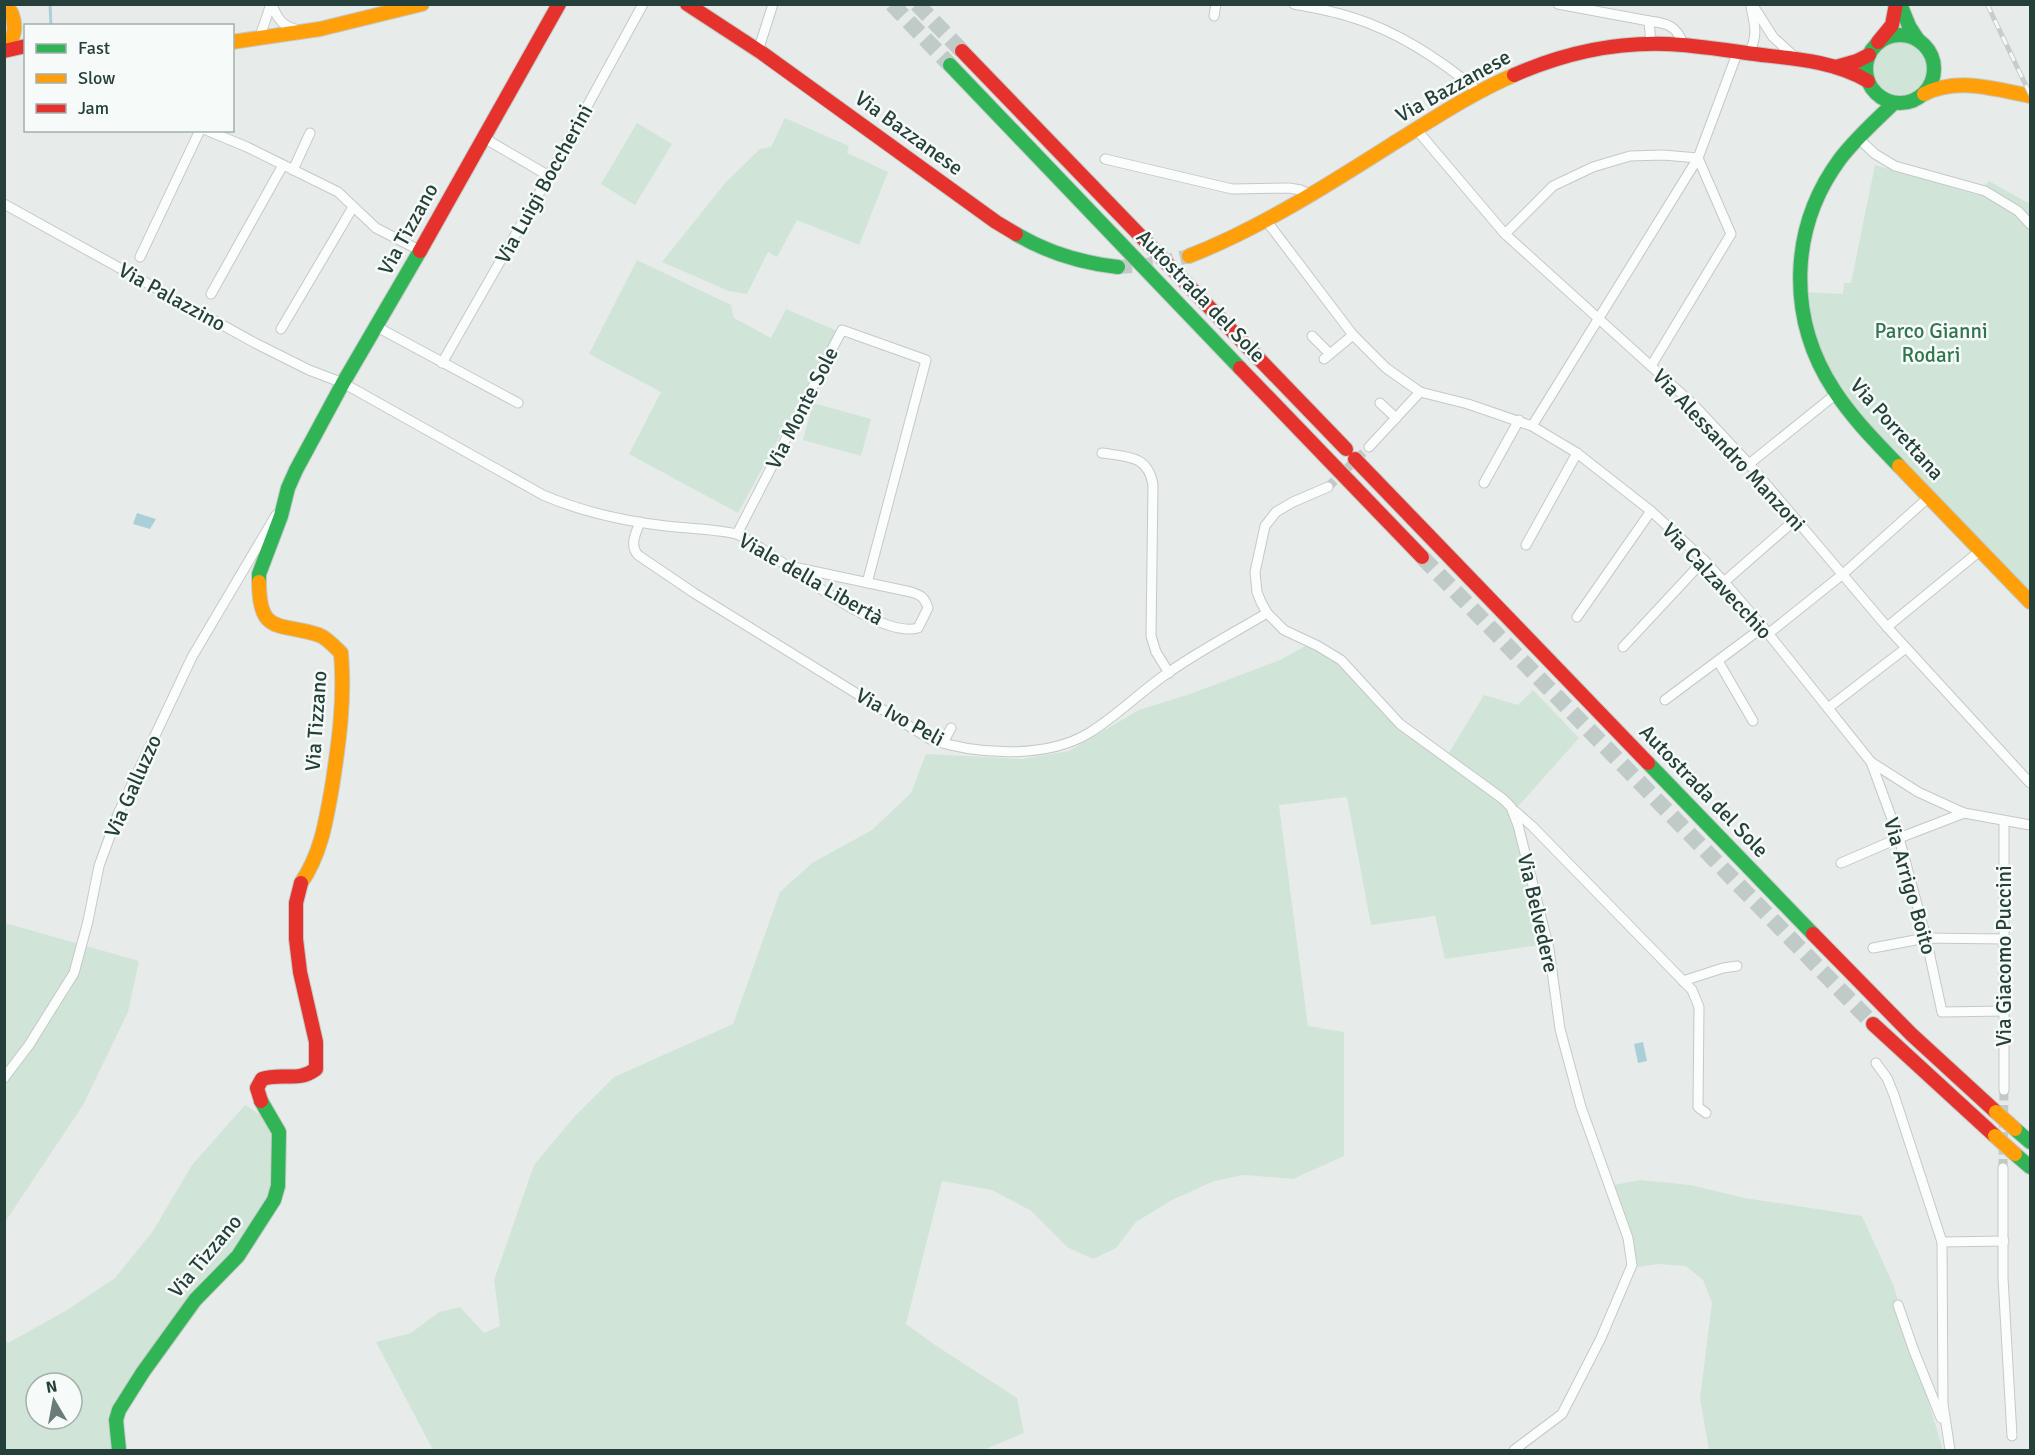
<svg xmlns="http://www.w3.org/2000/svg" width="2035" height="1455" font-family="Signika,sans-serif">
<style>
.green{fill:#d1e4d8;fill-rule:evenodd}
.water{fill:#aacfd8}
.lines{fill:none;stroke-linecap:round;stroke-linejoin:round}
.stream{stroke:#aacfd8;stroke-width:3}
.street-tunnel{stroke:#c0cac7;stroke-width:9;stroke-dasharray:9 4.5;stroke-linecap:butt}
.secondary-tunnel{stroke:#c0cac7;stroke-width:14;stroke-dasharray:14 7;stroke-linecap:butt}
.highway-tunnel{stroke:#c0cac7;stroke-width:16;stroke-dasharray:16 8;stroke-linecap:butt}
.street-casing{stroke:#c4c9c7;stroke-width:11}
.fast-casing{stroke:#c3c9c7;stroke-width:16}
.slow-casing{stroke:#c3c9c7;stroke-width:16}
.jam-casing{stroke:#c3c9c7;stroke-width:16}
.street{stroke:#fbfcfc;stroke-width:9}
.fast{stroke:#30b455;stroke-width:14}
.slow{stroke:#ff9f0a;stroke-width:14}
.jam{stroke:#e5322d;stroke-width:14}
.rail-casing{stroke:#c8cccb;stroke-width:5}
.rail{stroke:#f6faf8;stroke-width:3;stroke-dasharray:9;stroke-linecap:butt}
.slow-bridge-casing{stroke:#c2cac9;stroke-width:16;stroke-linecap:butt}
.slow-bridge{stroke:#ff9f0a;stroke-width:14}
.labels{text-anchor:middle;stroke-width:5;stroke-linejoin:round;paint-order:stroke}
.street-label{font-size:21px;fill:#25403a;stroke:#f6faf8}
.park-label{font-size:21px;fill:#30754e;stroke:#f6faf8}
</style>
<rect width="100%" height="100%" fill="#e7ecea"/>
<g class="green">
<circle cx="1901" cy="70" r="30"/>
<path d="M785,118l64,28 -2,7 41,19 -29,73 -62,-25 -20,37 -9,-5 -21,42 -18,-3 -67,-29 64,-80 34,-33 11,-2z"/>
<path d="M637,123l35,21 -37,61 -34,-21z"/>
<path d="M1875,165l102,30 12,-14 41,23v390l-152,-160 -31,-36 -13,-19 -12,-27 -10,-27 -7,-33 38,2 1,-11h7z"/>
<path d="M637,260l94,45 3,13 37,20 15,-29 51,22 -99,182 -109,-59 32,-62 -72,-38z"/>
<path d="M813,403l58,16 -10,37 -58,-16z"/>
<path d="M1311,643l29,16 59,68 45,34 40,-66 34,10 15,-15 46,48 -66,74 34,132 -102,15 -10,-43 -64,9 -24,-128 -68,8 29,221 36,6v124l-51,23 -49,-4 -30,6 -42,19 -36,22 -20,26 -23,11 -26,-12 -37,-37 -38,-20 -50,-9 -36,143 29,21 82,53 7,35 -41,17h-550l-57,-108 35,-9 28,-21 21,-5 24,26 16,-7 -6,-46 40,-115 41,-49 39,-39 119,-53 47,-132 32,-29 60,-33 39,-37 15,-39 96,5 47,-8 70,-41 51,-16 90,-34z"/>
<path d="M5,923l134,38 -11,51 -45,93 -78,117z"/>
<path d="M245,1105l22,14 12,28 -7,53 -156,215 2,35h-113l-1,-111 4,4 59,-33 48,-32 38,-47 39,-66zM36,1383h36v36h-36z"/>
<path d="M1640,1180l50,5 55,13 117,18 31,68 50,166h-234l-9,-52 12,-95 -9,-23 -17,-14 -28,-2 -26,4 -23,-82z"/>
</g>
<g class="water">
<path d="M137,513l19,6 -6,10 -17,-5z"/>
<path d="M1643,1042l4,19 -9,2 -4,-19z"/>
</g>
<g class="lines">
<path class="stream" d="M50,4l1,22"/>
<g class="street-tunnel">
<path d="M1328,487l41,-40"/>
<path d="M2003,1168l1,-78"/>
</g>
<path class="secondary-tunnel" d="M1118,267l38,-3 33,-8"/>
<g class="highway-tunnel">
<path d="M892,4l58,61"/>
<path d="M917,4l45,47"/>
<path d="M1422,557l451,467"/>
</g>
<defs>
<g id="street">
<path d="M272,4c5,15 11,23 27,26"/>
<path d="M1294,4c20,4 40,7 60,14 44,14 88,43 124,73"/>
<path d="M1558,4l91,17"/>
<path d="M1752,4l21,33 22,20"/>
<path d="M1214,16l2,-12"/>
<path d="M259,39l12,-35"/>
<path d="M1651,44l-2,-23c18,2 28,5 34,23"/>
<path d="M758,51l15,-47"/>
<path d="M1749,53c9,-17 6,-28 2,-46"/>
<path d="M1416,129l89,105 189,171 55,59 138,163 143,156"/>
<path d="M206,130l41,17 91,45 38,36 43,22"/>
<path d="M484,138l65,38"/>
<path d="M1858,138l17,16 20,12 90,25 33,20 12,13"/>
<path d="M1105,159l127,30 57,-1 12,2 9,4"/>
<path d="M293,170l17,-37"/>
<path d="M4,204l251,139 54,27 34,13 200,112c39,17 81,26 123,31 16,2 61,4 73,9 40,20 137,105 179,93l10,-20c-3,-10 -7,-13 -17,-16l-127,-27"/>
<path d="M1265,219l88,116 33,33 34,24 48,12 64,22 45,27 74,58 53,49 20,22 39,45 108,135 47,30 46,21 66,12"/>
<path d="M1505,234l48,-48 40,-19 37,-11 33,-1 35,3"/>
<path d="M140,257l60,-127"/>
<path d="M211,294l72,-129"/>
<path d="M377,327l141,76"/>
<path d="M281,329l72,-122"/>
<path d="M1312,336l18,18"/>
<path d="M1324,359l29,-24"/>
<path d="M442,363l107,-187 94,-172"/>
<path d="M1651,366l80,-132 -33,-76"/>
<path d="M1380,403l16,15"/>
<path d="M1532,426l166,-268 40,-107"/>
<path d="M1369,447l51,-55"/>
<path d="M1102,453c26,4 46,2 51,32l-2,151 5,16 13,21"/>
<path d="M1749,464l87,-70"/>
<path d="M1484,483l35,-63"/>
<path d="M1328,487l-35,15 -17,10 -11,14 -10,46 2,20 4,10 6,11 17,17 34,16 23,14 59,64 103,75 8,8 7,18 31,124 11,80 21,78 47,131 4,27 -31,73 -39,76 -48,36"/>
<path d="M640,522c-4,11 -11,23 -2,33l56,38 236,146c46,16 116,20 159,-6 26,-16 48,-38 73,-56 33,-24 70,-43 105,-64"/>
<path d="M737,534l105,-204 84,30 -59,223"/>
<path d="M1526,545l51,-92"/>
<path d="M1724,582l71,-62"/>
<path d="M1577,617l74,-106"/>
<path d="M1887,627l94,-77"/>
<path d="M1768,634l75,-60 86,-77"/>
<path d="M1623,647l81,-87"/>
<path d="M1718,661l35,60"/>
<path d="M1665,700l98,-73"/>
<path d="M1828,708l78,-60"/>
<path d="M943,743l8,-15"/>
<path d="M1871,762l28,76 27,100 16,74 62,-1"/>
<path d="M1515,811l17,15 160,164 7,17 -1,100 8,6"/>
<path d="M2004,821v269"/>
<path d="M1841,863l58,-25 65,-25"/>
<path d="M1873,948l53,-10 78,1"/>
<path d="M1683,981l40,-13 14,-2"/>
<path d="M1876,1063l11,15 7,17 48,147 1,162 7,46"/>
<path d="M4,1078l25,-33 45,-72 14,-52 11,-55 19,-52 74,-157 84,-142"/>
<path d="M2003,1168v110l9,158"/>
<path d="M1942,1242l62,-1"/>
<path d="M1898,1305l16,46 27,67"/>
</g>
<g id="fast">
<path d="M1900,4l9,22 9,14"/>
<circle cx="1900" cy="69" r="34"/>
<path d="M950,65l290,303"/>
<path d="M1894,103c-19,18 -38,35 -54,56 -51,69 -53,159 -6,231 18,28 42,52 65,76"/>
<path d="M1016,234c32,19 65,29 102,33"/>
<path d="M259,582v-8l22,-58 7,-28 8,-18 47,-87 77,-132"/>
<path d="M1648,763l165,171"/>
<path d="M2015,1129l15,13"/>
<path d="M2015,1154l15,13"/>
<path d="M119,1450l-3,-30 3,-10 24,-38 52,-72 43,-44 36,-56 4,-14 1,-54 -18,-31"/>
</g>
<g id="slow">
<path d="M232,42l88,-13 102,-25"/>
<path d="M4,50c11,-12 13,-23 7,-38"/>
<path d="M1924,94c34,-17 71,-5 106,2"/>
<path d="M1189,256c70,-27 142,-73 205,-113 39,-24 78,-50 120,-68"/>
<path d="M1899,466l131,136"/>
<path d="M259,582c0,54 21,40 60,53 8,3 16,12 22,18 4,46 -2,89 -9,134 -6,34 -11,67 -31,96"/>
</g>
<g id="jam">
<path d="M687,4l75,49 234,169 20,12"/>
<path d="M1878,42l14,-17 4,-21"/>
<path d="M4,51l22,-5"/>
<path d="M962,51l384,398"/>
<path d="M1836,67l21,-6 12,-6"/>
<path d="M1514,75c48,-21 99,-33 152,-31 32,1 64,7 96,11 37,4 73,7 106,26"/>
<path d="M420,251l139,-247"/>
<path d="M1240,368l182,189"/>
<path d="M1355,459l293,304"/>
<path d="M1813,934l98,100 85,78"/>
<path d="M1873,1024l122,112"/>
<path d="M261,1101l-4,-13 5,-9c22,-7 35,4 54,-10v-27l-16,-70 -4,-33v-36l5,-20"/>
</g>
</defs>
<use href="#street" class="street-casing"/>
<use href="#fast" class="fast-casing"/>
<use href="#slow" class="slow-casing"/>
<use href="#jam" class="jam-casing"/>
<use href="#street" class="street"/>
<use href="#fast" class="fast"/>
<use href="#slow" class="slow"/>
<use href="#jam" class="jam"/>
<defs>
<path id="rail" d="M1987,4l43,90"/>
</defs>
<use href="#rail" class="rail-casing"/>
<use href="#rail" class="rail"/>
<defs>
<g id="slow-bridge">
<path d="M1996,1112l19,17"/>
<path d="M1995,1136l20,18"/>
</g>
</defs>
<use href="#slow-bridge" class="slow-bridge-casing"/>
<use href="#slow-bridge" class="slow-bridge"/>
</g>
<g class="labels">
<g class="street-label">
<text transform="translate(1453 86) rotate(-29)" y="7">Via Bazzanese</text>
<text transform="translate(909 133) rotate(36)" y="7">Via Bazzanese</text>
<text transform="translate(544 184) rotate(-61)" y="7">Via Luigi Boccherini</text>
<text transform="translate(408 229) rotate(-61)" y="7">Via Tizzano</text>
<text transform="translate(1201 296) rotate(46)" y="7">Autostrada del Sole</text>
<text transform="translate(172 297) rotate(29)" y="7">Via Palazzino</text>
<text transform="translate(802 408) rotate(-63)" y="7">Via Monte Sole</text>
<text transform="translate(1897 429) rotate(48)" y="7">Via Porrettana</text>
<text transform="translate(1729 450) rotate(47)" y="7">Via Alessandro Manzoni</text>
<text transform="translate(811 579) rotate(30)" y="7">Viale della Libertà</text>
<text transform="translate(1717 581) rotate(47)" y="7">Via Calzavecchio</text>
<text transform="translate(900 717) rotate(29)" y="7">Via Ivo Peli</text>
<text transform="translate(316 721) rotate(-86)" y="7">Via Tizzano</text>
<text transform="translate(133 786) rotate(-66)" y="7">Via Galluzzo</text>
<text transform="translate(1704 791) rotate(46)" y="7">Autostrada del Sole</text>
<text transform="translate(1910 886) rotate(74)" y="7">Via Arrigo Boito</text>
<text transform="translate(1538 913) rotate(77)" y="7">Via Belvedere</text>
<text transform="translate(2004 956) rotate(-90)" y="7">Via Giacomo Puccini</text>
<text transform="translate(205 1256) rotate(-50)" y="7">Via Tizzano</text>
</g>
<g class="park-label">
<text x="1931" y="338">Parco Gianni<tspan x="1931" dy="24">Rodari</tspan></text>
</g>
</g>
<rect width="2035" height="1455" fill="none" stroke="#25403a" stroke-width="12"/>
<rect x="24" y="24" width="210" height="108" fill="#f6faf8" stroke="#a2b0ac" stroke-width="1.5"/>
<rect x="36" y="44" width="30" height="9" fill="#30b455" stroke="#a2b0ac" stroke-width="1.5"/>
<text x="78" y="54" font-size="18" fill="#25403a">Fast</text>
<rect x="36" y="74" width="30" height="9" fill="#ff9f0a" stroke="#a2b0ac" stroke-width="1.5"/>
<text x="78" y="84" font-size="18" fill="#25403a">Slow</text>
<rect x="36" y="104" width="30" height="9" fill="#e5322d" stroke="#a2b0ac" stroke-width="1.5"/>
<text x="78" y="114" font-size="18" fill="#25403a">Jam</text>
<g transform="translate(54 1401) rotate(350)"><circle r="28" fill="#f6faf8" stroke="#a2b0ac" stroke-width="1.5"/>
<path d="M0-4.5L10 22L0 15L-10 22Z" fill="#697c78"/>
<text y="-9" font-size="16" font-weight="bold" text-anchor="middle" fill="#25403a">N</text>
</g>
</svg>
